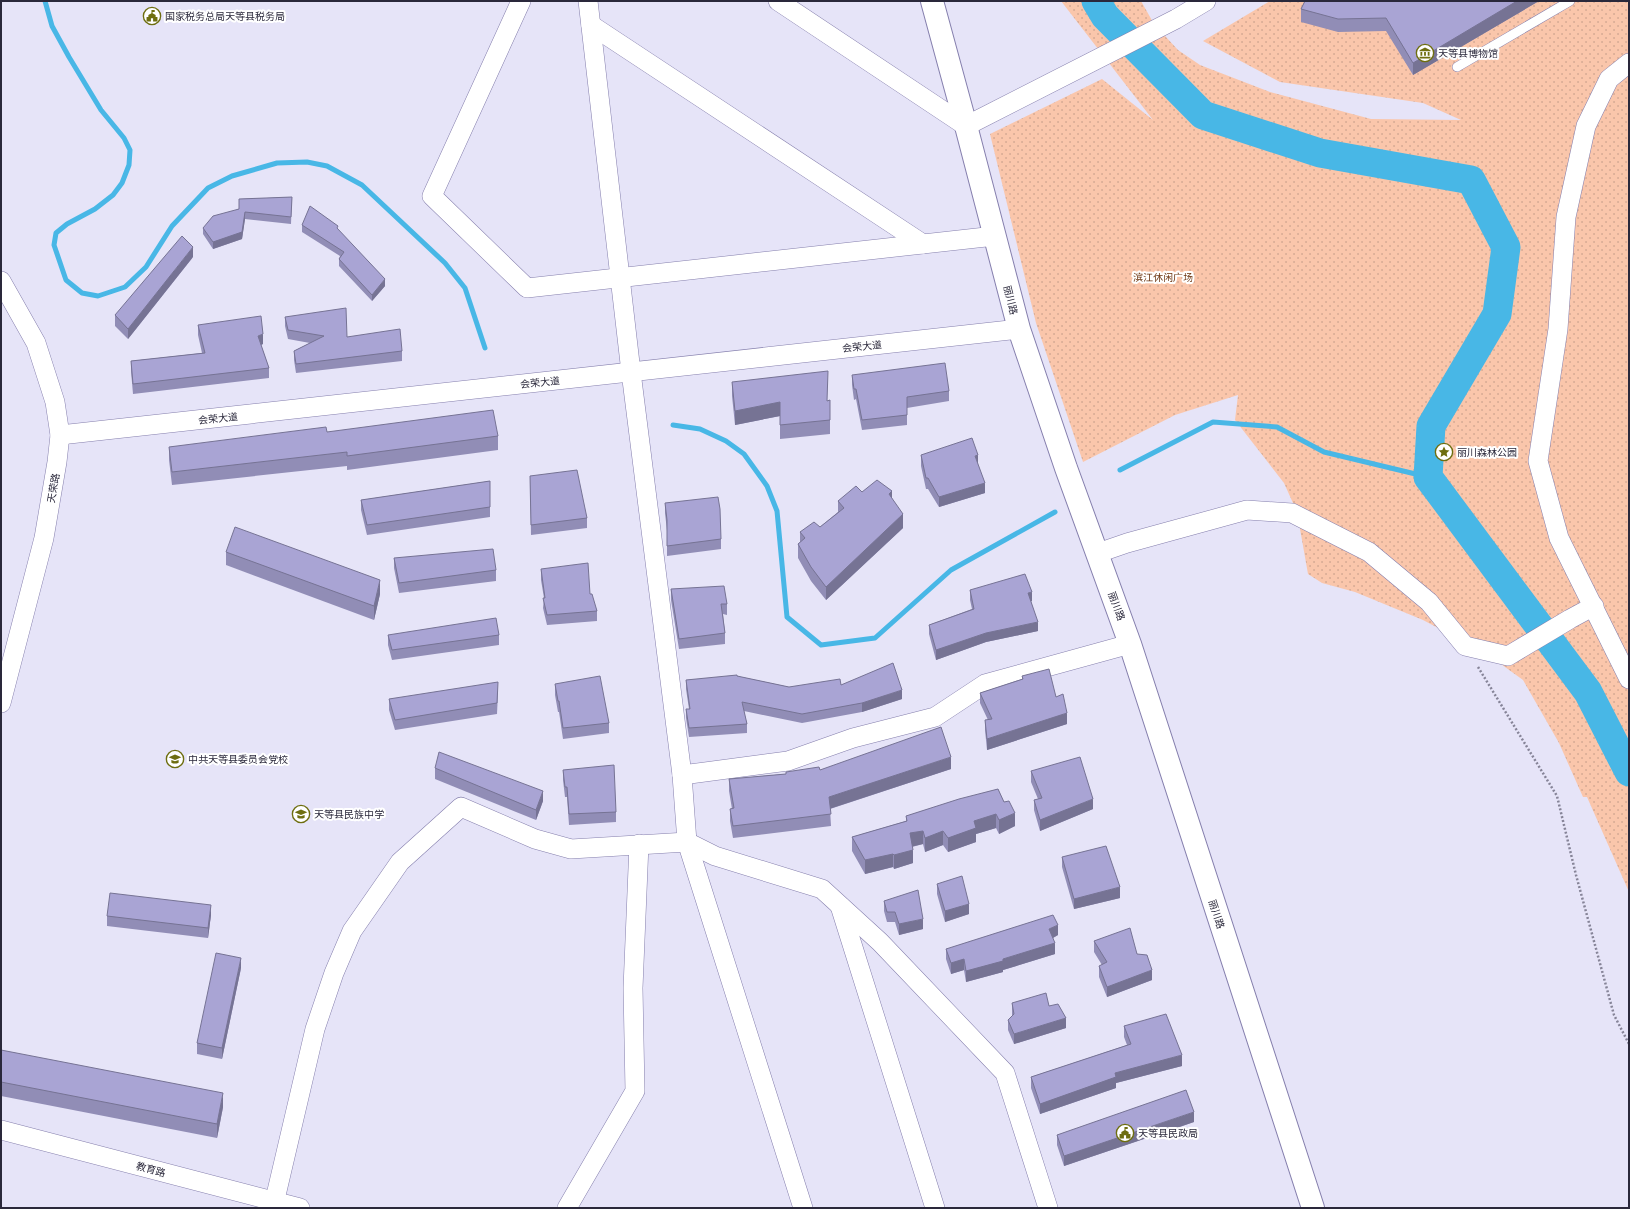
<svg xmlns="http://www.w3.org/2000/svg" width="1630" height="1209" font-family="'Fira Sans','Noto Sans SC',sans-serif">
<style>
.park{fill:url(#park-dots)}
.lines{fill:none;stroke-linecap:round;stroke-linejoin:round}
.stream{stroke:#48b7e6;stroke-width:5}
.river{stroke:#48b7e6;stroke-width:29}
.service-casing{stroke:#857fad;stroke-width:10}
.minor-casing{stroke:#857fad;stroke-width:20}
.secondary-casing{stroke:#857fad;stroke-width:24}
.path{stroke:#868498;stroke-width:2.5;stroke-dasharray:2 2;stroke-linecap:butt}
.service{stroke:#fff;stroke-width:9}
.minor{stroke:#fff;stroke-width:19}
.secondary{stroke:#fff;stroke-width:22}
.wall{fill:#918db6}
.shaded-wall{fill:#767394}
.building{fill:#a9a4d4;stroke:#767394}
.labels{text-anchor:middle;stroke-width:4;stroke-linejoin:round;paint-order:stroke}
.poi-label{font-size:10px;fill:#2a283b;stroke:#fff;text-anchor:start}
.park-label{font-size:10px;fill:#6b3511;stroke:#fff}
.street-label{font-size:10px;fill:#2a283b;stroke:#fff}
</style>
<defs>
<pattern id="park-dots" width="8" height="8" patternUnits="userSpaceOnUse"><rect width="8" height="8" fill="#fac6ab"/><path d="M2 2h.1M6 6h.1" fill="none" stroke="#d6aa94" stroke-width="1.8" stroke-linecap="round"/></pattern>
</defs>
<rect width="100%" height="100%" fill="#e6e4f8"/>
<path class="park" d="M1061,1h80l13,23 24,26 22,15 70,27 101,27 90,1 -38,-17 -143,-21 -77,-41 67,-40h359v891l-42,-95h-4l-24,-54 -36,-63 -36,-26 -64,-34 -68,-28 -33,-9 -14,-9 -11,-62 -13,-29 -49,-63 3,-25 -63,20 -92,47 -47,-139 -46,-189 112,-55 51,41z"/>
<g class="lines">
<g class="stream">
<path d="M45,1l7,25 17,31 32,53 23,28 6,12 -1,15 -7,18 -9,12 -18,14 -28,15 -11,9 -2,12 12,35 16,13 16,3 27,-9 21,-20 26,-41 36,-38 24,-12 45,-13 30,-1 20,4 35,19 83,78 20,25 20,60"/>
<path d="M673,425l27,4 26,12 18,13 23,32 10,25 10,106 34,28 54,-7 76,-68 104,-58"/>
<path d="M1120,470l93,-48 64,5 47,25 104,25"/>
</g>
<path class="river" d="M1096,1l9,15 98,99 117,38 151,27 35,67 -9,67 -66,112 -3,51 160,215 41,80"/>
<defs>
<path id="service" d="M1457,67l113,-66"/>
<g id="minor">
<path d="M521,1l-89,195 95,92 468,-52"/>
<path d="M588,1l43,371 51,403 5,67 116,366"/>
<path d="M778,1l188,125 210,-107 30,-18"/>
<path d="M591,25l332,219"/>
<path d="M1629,63l-20,16 -23,47 -20,91 -8,112 -20,132 21,77 70,141"/>
<path d="M1,281l35,62 19,59 5,33 -3,27 -13,76 -43,165"/>
<path d="M60,435l959,-106"/>
<path d="M1098,553l29,-10 120,-33 45,3 77,39 60,50 36,44 43,10 62,-37 24,-13"/>
<path d="M682,775l106,-14 65,-23 82,-21 50,-33 145,-40"/>
<path d="M840,906l95,302"/>
<path d="M1,1130l299,78"/>
<path d="M273,1208l42,-179 19,-56 18,-42 48,-69 61,-55 74,32 36,10 116,-7 28,14 107,33 58,53 125,131 43,135"/>
<path d="M567,1208l68,-117 -2,-103 6,-144"/>
</g>
<path id="secondary" d="M932,1l34,125 53,203 47,139 64,176 183,564"/>
</defs>
<use href="#service" class="service-casing"/>
<use href="#minor" class="minor-casing"/>
<use href="#secondary" class="secondary-casing"/>
<path class="path" d="M1478,667l79,129 19,79 38,140 15,29"/>
<use href="#service" class="service"/>
<use href="#minor" class="minor"/>
<use href="#secondary" class="secondary"/>
</g>
<g class="wall">
<path d="M1305,1h234l-126,74 -27,-44 -48,1 -37,-10v-13z"/>
<path d="M292,197l-1,27 -46,-5 -3,20 -29,10 -10,-15v-6l36,-19v-10z"/>
<path d="M302,225l36,5 47,56 -13,15 -33,-35v-7l1,-3 -38,-24z"/>
<path d="M193,257l-65,82 -13,-13v-11z"/>
<path d="M285,317l62,20 55,14v10l-106,12 -2,-13v-9l16,-8 -22,-4 -3,-13z"/>
<path d="M198,325l65,19 -2,1 8,23v10l-136,16 -2,-23v-10l71,-8 -4,-18z"/>
<path d="M852,375l97,16v10l-42,7v17l-45,5 -6,-31 -2,1 -2,-15z"/>
<path d="M732,382l95,19 3,-1v34l-50,5v-23l-45,9 -3,-29z"/>
<path d="M327,432l171,4v14l-151,20v-4l-175,19 -3,-25v-13z"/>
<path d="M921,455l57,10 7,28 -46,14 -11,-18h-2l-5,-23z"/>
<path d="M530,476l57,42v10l-56,7z"/>
<path d="M490,481v36l-123,18 -6,-25v-10z"/>
<path d="M862,492l30,6 11,30 -77,72 -15,-19 -13,-23v-14l2,-2v-10l20,-5 18,-15v-11z"/>
<path d="M665,503l56,36v10l-54,7v-25l-2,-18z"/>
<path d="M226,552l154,42 -6,26 -148,-55z"/>
<path d="M394,558l102,12v11l-97,12 -5,-25z"/>
<path d="M541,569l49,25 7,17v10l-50,4 -4,-17 1,-10 -3,-18z"/>
<path d="M671,589l56,15v11l-4,-1 2,19v11l-46,5 -8,-49z"/>
<path d="M970,590l62,11h-1l7,30 -52,11 -50,18 -7,-26v-9l43,-16 -2,-9z"/>
<path d="M388,635h111v10l-107,15 -4,-15z"/>
<path d="M737,676l52,11 52,-2 61,14 -40,13 -60,11 -58,-12 3,13v9l-58,4 -3,-19v-9h3l-3,-20v-9z"/>
<path d="M1022,676l34,21 11,27 -80,26 -2,-20v-10h3l-8,-17v-10l42,-14z"/>
<path d="M555,684l54,39v10l-46,6 -4,-27h-1l-3,-17z"/>
<path d="M498,692l-1,22 -102,16 -6,-20v-11z"/>
<path d="M435,768l108,33 -7,19 -101,-41z"/>
<path d="M951,769l-121,40 1,17 -98,12 -3,-17v-12h2l-3,-18v-12l57,-5 34,-4z"/>
<path d="M563,770l53,42v10l-47,3 -2,-28h-2l-2,-17z"/>
<path d="M1031,771l62,38 -53,22 -6,-21v-10l4,-1 -7,-17z"/>
<path d="M998,789l17,37 -16,8 -3,-6 -20,6v8l-28,10 -5,-7 -18,7 -2,-8 -11,3 1,16 -19,6 -1,-2 -28,7 -13,-23v-14l54,-16v-5z"/>
<path d="M1062,857l58,41 -46,11 -12,-42z"/>
<path d="M937,884l32,30 -24,8 -8,-28z"/>
<path d="M884,901l39,28 -24,6 -4,-13h-8l-3,-11z"/>
<path d="M211,915l-3,23 -101,-12v-10z"/>
<path d="M1058,935l-5,3 2,16 -52,16v2l-37,10 -2,-12 -13,4 -5,-15v-10z"/>
<path d="M1094,941l43,13 15,26 -45,17 -8,-20v-11l3,-1 -8,-13z"/>
<path d="M241,968l-19,91 -25,-5v-11z"/>
<path d="M1012,1003l37,3 17,22 -52,16 -6,-14v-10l4,-4z"/>
<path d="M1124,1026l58,40 -66,17v5l-76,26 -9,-26v-11l96,-32 -3,-8z"/>
<path d="M1,1050l222,57 -6,31 -216,-42z"/>
<path d="M1194,1122l-130,44 -7,-21v-10z"/>
</g>
<g class="shaded-wall">
<path d="M1517,1h22l-126,74v-12z"/>
<path d="M245,212v7l-3,20 -29,10v-7z"/>
<path d="M193,247v10l-65,82v-10z"/>
<path d="M385,279v7l-13,15v-6z"/>
<path d="M263,334v10l-5,2v-10z"/>
<path d="M780,402v14l-45,9v-14z"/>
<path d="M978,455v10l-3,-9z"/>
<path d="M985,483v10l-46,14v-10z"/>
<path d="M892,491v14l-3,-11z"/>
<path d="M903,514v14l-77,72v-13z"/>
<path d="M380,580v14l-6,26v-14z"/>
<path d="M1032,592v9l-4,1v-9z"/>
<path d="M1038,622v9l-52,11 -50,18v-10l50,-17z"/>
<path d="M902,690v9l-40,13v-9z"/>
<path d="M1067,713v11l-80,26v-11z"/>
<path d="M951,757v12l-122,40v-12z"/>
<path d="M543,791v10l-7,19v-10z"/>
<path d="M1093,799v10l-53,22v-11z"/>
<path d="M1015,813v13l-16,8v-14z"/>
<path d="M996,814v14l-20,6v8l-28,10v-14l26,-17z"/>
<path d="M923,831v13l-13,3v-14z"/>
<path d="M943,831v14l-18,7v-14z"/>
<path d="M913,850v13l-19,6v-14z"/>
<path d="M893,854v13l-28,7v-14z"/>
<path d="M1120,887v11l-46,11v-10z"/>
<path d="M969,904v10l-24,8v-11z"/>
<path d="M211,905v10l-3,23v-10z"/>
<path d="M923,919v10l-24,6v-11z"/>
<path d="M1058,925v10l-9,5v-11z"/>
<path d="M1055,943v11l-52,16v2l-37,10v-11l37,-12z"/>
<path d="M241,958v10l-19,91v-11z"/>
<path d="M964,959v11l-13,4v-11z"/>
<path d="M1152,970v10l-45,17v-10z"/>
<path d="M1066,1018v10l-52,16v-10z"/>
<path d="M1182,1055v11l-66,17v5l-76,26v-10l75,-31z"/>
<path d="M223,1093v14l-6,31v-14z"/>
<path d="M1194,1112v10l-130,44v-10z"/>
</g>
<g class="building">
<path d="M1305,1h212l-104,62 -27,-45 -48,1 -37,-10z"/>
<path d="M292,197l-1,20 -46,-5 -3,20 -29,10 -10,-14 10,-12 26,-7v-10z"/>
<path d="M310,206l28,20 -1,2 48,51 -13,16 -33,-36 5,-7 -42,-27z"/>
<path d="M182,236l11,11 -65,82 -13,-14z"/>
<path d="M346,308l1,29 53,-8 2,22 -106,13 -2,-13 30,-15 -36,-6 -3,-13z"/>
<path d="M261,316l2,18 -5,2 11,32 -136,16 -2,-23 74,-8 -7,-28z"/>
<path d="M945,363l4,28 -42,6v18l-45,5 -6,-31h-2l-2,-14z"/>
<path d="M828,371l-1,30 3,-1v20l-50,5v-23l-45,9 -3,-29z"/>
<path d="M493,410l5,26 -151,20v-4l-175,20 -3,-25 157,-20 1,5z"/>
<path d="M972,438l6,17 -3,1 10,27 -46,14 -11,-19h-2l-5,-23z"/>
<path d="M577,470l10,48 -56,7 -1,-49z"/>
<path d="M877,480l15,11 -3,3 14,20 -77,73 -15,-20 -13,-23 7,-6 -5,-6 14,-10 6,5 24,-19 -6,-7 18,-15 6,6z"/>
<path d="M490,481v26l-123,18 -6,-25z"/>
<path d="M718,497l2,12 1,30 -54,7v-26l-2,-17z"/>
<path d="M235,527l145,53 -6,26 -148,-54z"/>
<path d="M493,549l3,21 -97,13 -5,-25z"/>
<path d="M588,563l2,31h2l5,17 -50,4 -4,-17h2l-4,-29z"/>
<path d="M1025,574l7,18 -4,1 10,29 -52,11 -50,17 -7,-25 45,-16 -4,-19z"/>
<path d="M724,586l3,18h-6l4,29 -46,6 -8,-50z"/>
<path d="M496,618l3,17 -107,15 -4,-15z"/>
<path d="M893,663l9,27 -40,13 -60,11 -60,-12 5,22 -58,4 -3,-19h4l-4,-29 51,-5v1l52,11 51,-8 1,6z"/>
<path d="M1049,669l7,28 7,-3 4,19 -80,26 -2,-19 7,-1 -12,-26 43,-14 -1,-3z"/>
<path d="M600,676l9,47 -46,5 -4,-27h-1l-3,-17z"/>
<path d="M498,682l-1,21 -102,17 -6,-21z"/>
<path d="M941,727l10,30 -122,40 2,17 -98,12 -3,-17 4,-1 -5,-29 57,-5v-2l33,-5 1,3z"/>
<path d="M439,752l104,39 -7,19 -101,-42z"/>
<path d="M1080,757l13,42 -53,21 -6,-20 8,-2 -11,-27z"/>
<path d="M614,765l2,47 -47,2 -2,-27h-2l-2,-17z"/>
<path d="M998,789l6,13 5,-1 6,12 -16,7 -3,-6 -22,7 2,7 -28,10 -5,-7 -18,7 -2,-7 -13,2 3,17 -19,5 -1,-1 -28,6 -13,-23 55,-16 -1,-5 53,-17z"/>
<path d="M1106,846l14,41 -46,12 -12,-42z"/>
<path d="M962,876l7,28 -24,7 -8,-27z"/>
<path d="M918,890l5,29 -24,5 -4,-12h-8l-3,-11z"/>
<path d="M110,893l101,12 -3,23 -101,-12z"/>
<path d="M1053,915l5,10 -9,4 6,14 -52,16v2l-37,10 -2,-12 -13,4 -5,-14z"/>
<path d="M1130,928l7,26 10,1 5,15 -45,17 -8,-21 8,-4 -13,-21z"/>
<path d="M216,953l25,5 -19,90 -25,-5z"/>
<path d="M1046,993l3,13 9,-2 8,14 -52,16 -6,-14 6,-6 -2,-11z"/>
<path d="M1166,1014l16,41 -67,18 1,4 -76,27 -9,-27 100,-33 -7,-18z"/>
<path d="M1,1050l222,43 -6,31 -216,-42z"/>
<path d="M1186,1090l8,22 -130,44 -7,-21z"/>
</g>
<defs>
<symbol id="civic-ring" viewBox="-11 -11 22 22"><circle r="9.5" fill="#fff" stroke="#6e6e10" stroke-width="1.5"/><path d="M-.6-6.5H3V-4.5H.6V-3L4-1V1h2V6H-6V1h2V-1L-.6-3ZM-1.2 2.5V6h2.4V2.5Z" fill="#6e6e10"/></symbol>
<symbol id="museum-ring" viewBox="-11 -11 22 22"><circle r="9.5" fill="#fff" stroke="#6e6e10" stroke-width="1.5"/><path d="M0-6L6-3V-2H-6V-3ZM-5-1h2V3h-2ZM-1-1h2V3h-2ZM3-1h2V3H3ZM-6 4H6V6H-6Z" fill="#6e6e10"/></symbol>
<symbol id="sight-ring" viewBox="-11 -11 22 22"><circle r="9.5" fill="#fff" stroke="#6e6e10" stroke-width="1.5"/><path d="M0-6L1.8-2.2L6-1.7L2.9 1.2L3.7 5.4L0 3.3L-3.7 5.4L-2.9 1.2L-6-1.7L-1.8-2.2Z" fill="#6e6e10"/></symbol>
<symbol id="school-ring" viewBox="-11 -11 22 22"><circle r="9.5" fill="#fff" stroke="#6e6e10" stroke-width="1.5"/><path d="M0-5L7-2L0 1L-7-2ZM-4 1L0 2.5L4 1V4Q0 6-4 4Z" fill="#6e6e10"/></symbol>
</defs>
<g fill-rule="evenodd">
<use href="#civic-ring" x="142" y="6" width="20" height="20"/>
<use href="#museum-ring" x="1415" y="43" width="20" height="20"/>
<use href="#sight-ring" x="1434" y="442" width="20" height="20"/>
<use href="#school-ring" x="165" y="749" width="20" height="20"/>
<use href="#school-ring" x="291" y="804" width="20" height="20"/>
<use href="#civic-ring" x="1115" y="1123" width="20" height="20"/>
</g>
<g class="labels">
<g class="poi-label">
<text x="165" y="20">国家税务总局天等县税务局</text>
<text x="1438" y="57">天等县博物馆</text>
<text x="1457" y="456">丽川森林公园</text>
<text x="188" y="763">中共天等县委员会党校</text>
<text x="314" y="818">天等县民族中学</text>
<text x="1138" y="1137">天等县民政局</text>
</g>
<g class="park-label">
<text x="1163" y="281">滨江休闲广场</text>
</g>
<g class="street-label">
<text transform="translate(1011 300) rotate(76)" y="4">丽川路</text>
<text transform="translate(862 346) rotate(-6)" y="4">会荣大道</text>
<text transform="translate(540 382) rotate(-6)" y="4">会荣大道</text>
<text transform="translate(218 418) rotate(-6)" y="4">会荣大道</text>
<text transform="translate(53 488) rotate(-80)" y="4">天荣路</text>
<text transform="translate(1117 606) rotate(70)" y="4">丽川路</text>
<text transform="translate(1217 914) rotate(72)" y="4">丽川路</text>
<text transform="translate(151 1169) rotate(15)" y="4">教育路</text>
</g>
</g>
<rect width="1630" height="1209" fill="none" stroke="#2a283b" stroke-width="4"/>
</svg>
